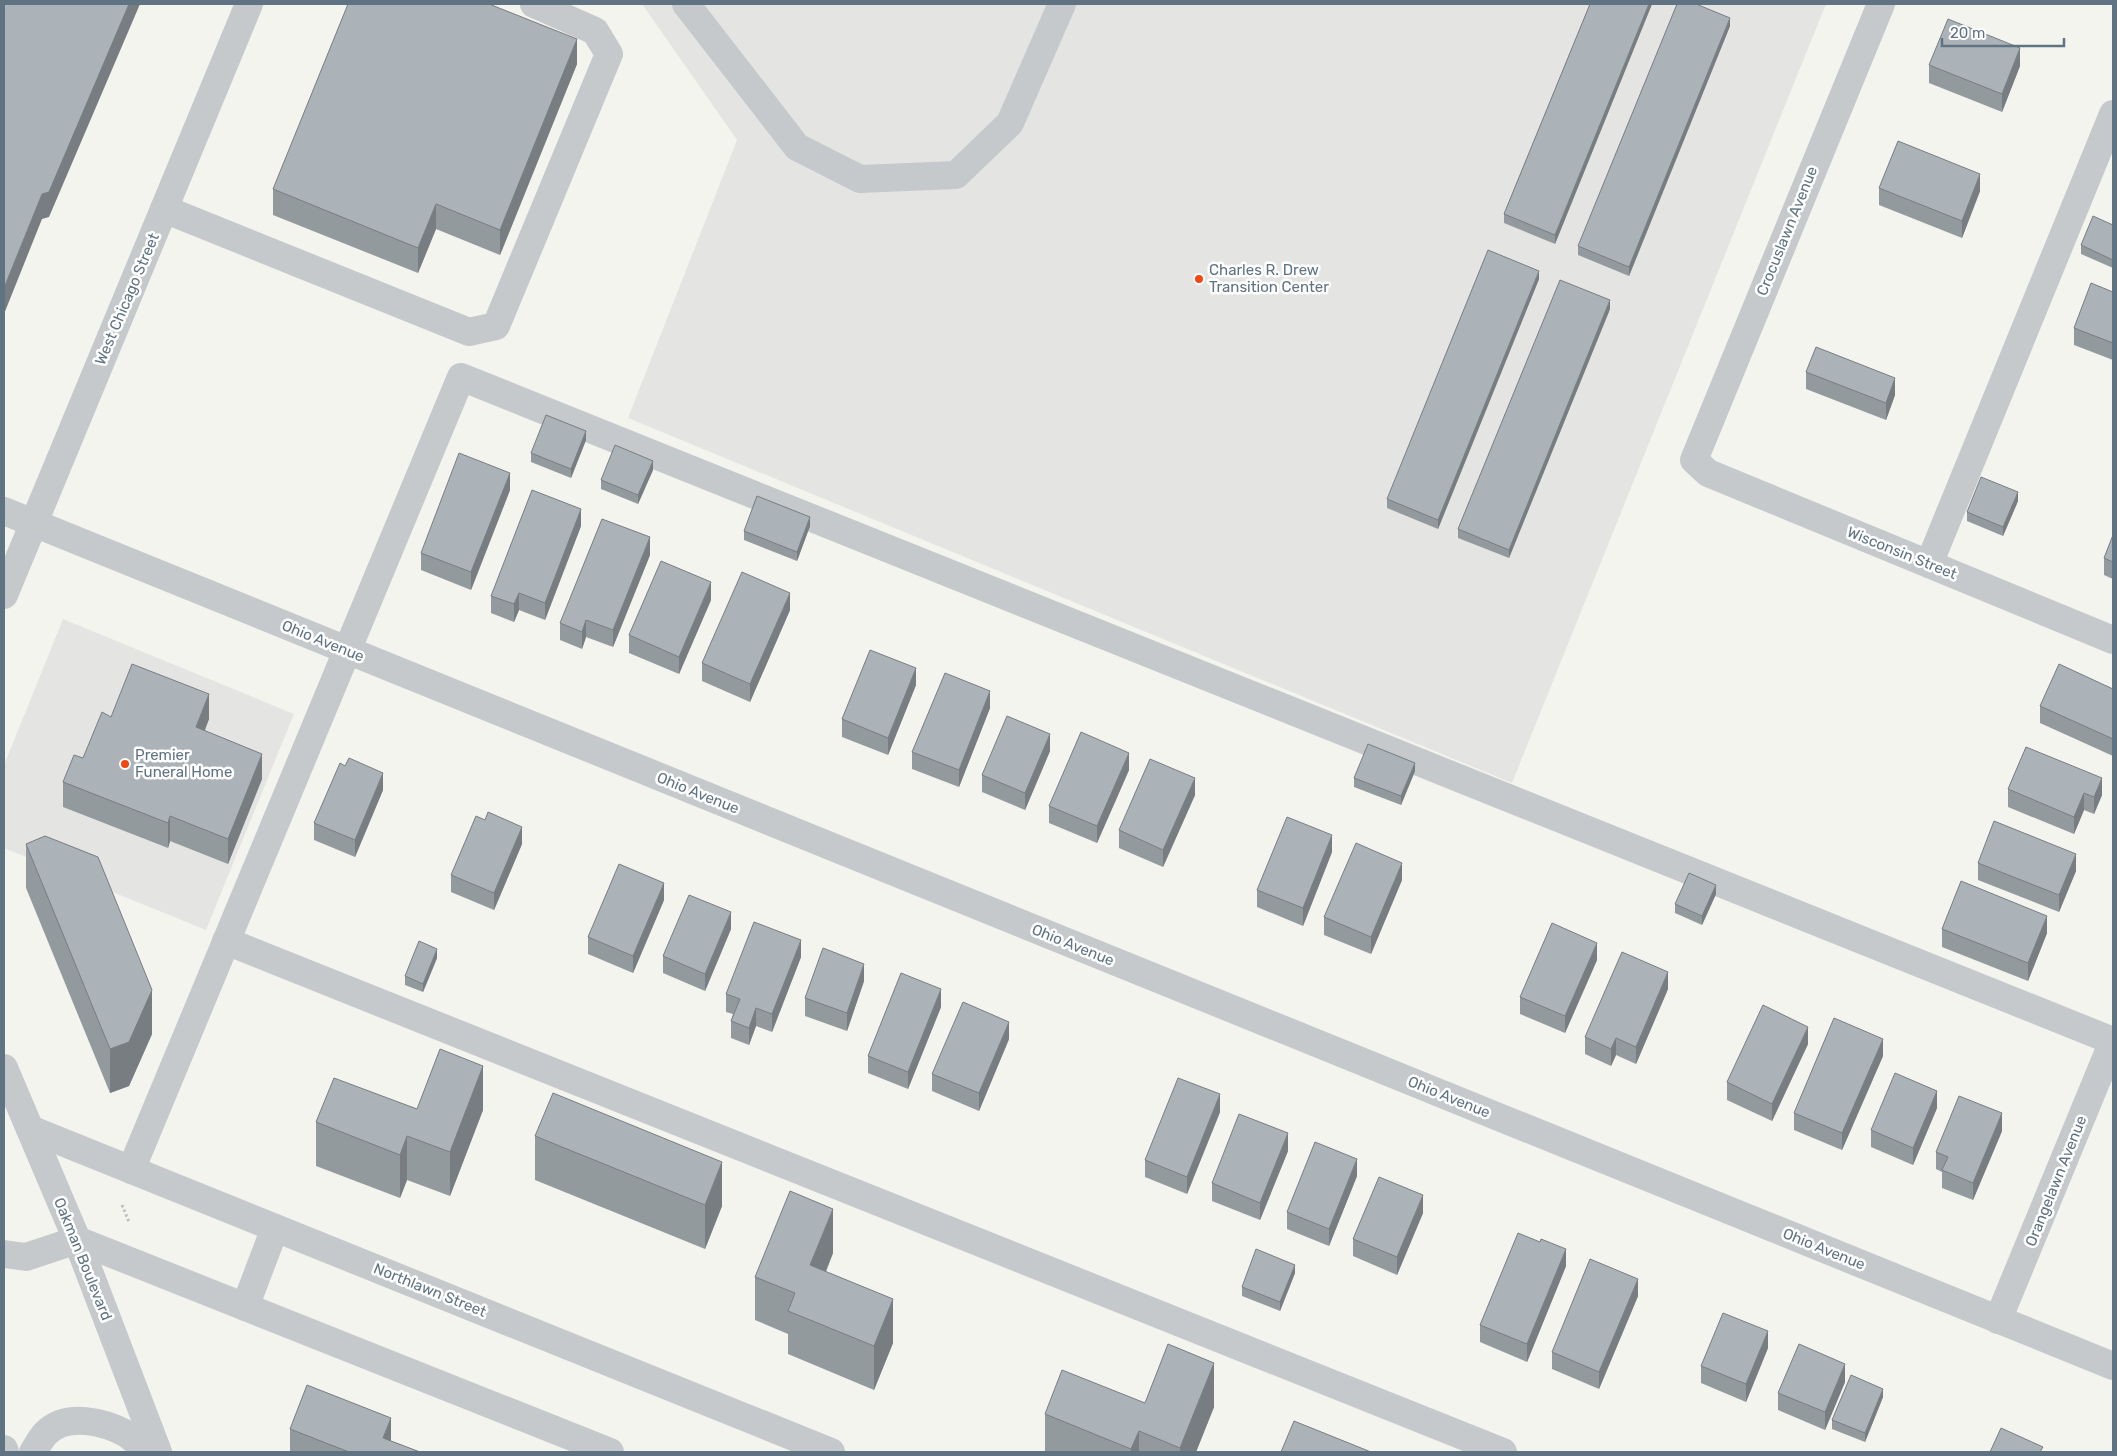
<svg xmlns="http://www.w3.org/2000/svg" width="2117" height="1456" font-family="Rubik,sans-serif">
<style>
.built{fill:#e4e5e3}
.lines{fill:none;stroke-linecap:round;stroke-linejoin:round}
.path{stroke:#bec0c2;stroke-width:3;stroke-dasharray:2.5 2.5;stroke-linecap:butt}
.minor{stroke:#c6c9cc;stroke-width:28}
.wall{fill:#939a9e}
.shaded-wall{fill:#787d81}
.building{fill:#abb3b8;stroke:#787d81}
.poi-dot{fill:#f34810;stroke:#fff;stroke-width:2}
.labels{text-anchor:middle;stroke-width:5;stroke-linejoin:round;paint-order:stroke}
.street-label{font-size:15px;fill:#607383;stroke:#fff}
.poi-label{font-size:15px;fill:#607383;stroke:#fff;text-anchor:start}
</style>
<rect width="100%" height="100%" fill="#f4f4ef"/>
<g class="built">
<path d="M642,4h1184l-314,779 -884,-365 109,-278z"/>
<path d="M63,619l231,95 -88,216 -202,-82v-83z"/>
</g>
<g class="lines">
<path class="path" d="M122,1205l7,17"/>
<g class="minor">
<path d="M686,4l111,143 63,32 96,-4 54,-52 52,-119"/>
<path d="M1881,4l-187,456 14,13 405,167"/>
<path d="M164,209l305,123 27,-6 113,-272 -14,-23 -61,-27"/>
<path d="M4,511l2109,855"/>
<path d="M1929,564l184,-450"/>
<path d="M4,595l245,-591"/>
<path d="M226,941l1277,511"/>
<path d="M4,1068l73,172 81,212"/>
<path d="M30,1129l801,323"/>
<path d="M131,1170l330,-793 1652,664"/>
<path d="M4,1254l22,3 51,-17 533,212"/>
<path d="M245,1307l30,-79"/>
<path d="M1998,1320l115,-279"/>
<path d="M4,1449l1,3"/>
<path d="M33,1452c4,-6 8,-14 13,-19 21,-21 59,-11 81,1 7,5 14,12 20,18"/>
</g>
</g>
<g class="wall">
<path d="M1590,4h62l-97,240 -51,-21v-9z"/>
<path d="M1730,26l-101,250 -51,-21v-9z"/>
<path d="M577,64l-77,191 -64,-26 -18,44 -145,-58v-26z"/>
<path d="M1929,65l91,1 -18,46 -73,-29z"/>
<path d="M1879,188l101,3 -18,47 -83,-33z"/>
<path d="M2113,225v43l-32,-14v-9z"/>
<path d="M1539,279l-101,250 -51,-21v-9z"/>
<path d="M2113,292v68l-39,-15v-17z"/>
<path d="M1610,309l-101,249 -51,-20v-9z"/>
<path d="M1806,372l89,23 -9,25 -80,-31z"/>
<path d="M586,440l-15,38 -40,-16v-9z"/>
<path d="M653,470l-15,34 -37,-15v-9z"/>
<path d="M510,490l-39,100 -50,-20v-17z"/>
<path d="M2018,501l-15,35 -36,-15v-9z"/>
<path d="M581,526l-36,94 -26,-10 -5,12 -23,-9v-17z"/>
<path d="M810,526l-13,35 -53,-21v-9z"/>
<path d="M2113,535v44l-9,-4v-17z"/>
<path d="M650,555l-37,92 -27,-10 -4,12 -22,-9v-17z"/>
<path d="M711,600l-32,74 -50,-21v-18z"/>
<path d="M790,610l-40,92 -48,-21v-18z"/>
<path d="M916,685l-28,70 -46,-18v-18z"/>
<path d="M2113,689v67l-73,-33v-17z"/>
<path d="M990,708l-31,79 -47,-18v-17z"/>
<path d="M111,717l98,2 -4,11 57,49 -34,85 -58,-23 -2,7 -105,-41v-25l20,-24z"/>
<path d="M2026,747l76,48 -8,19 -10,-4 -10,24 -66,-27v-18z"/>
<path d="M1050,751l-25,59 -43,-18v-17z"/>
<path d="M1129,770l-32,73 -48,-20v-17z"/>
<path d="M1415,771l-14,34 -47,-18v-9z"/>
<path d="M383,790l-28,67 -41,-17v-17z"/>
<path d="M1195,795l-32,72 -44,-19v-18z"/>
<path d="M485,820l37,24 -28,66 -43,-18v-17z"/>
<path d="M26,844l126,190 -23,52 -19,7 -84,-205z"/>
<path d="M1332,852l-29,74 -46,-19v-17z"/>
<path d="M1978,863l98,8 -17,41 -81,-32z"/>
<path d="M1402,880l-31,74 -47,-19v-18z"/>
<path d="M1716,894l-14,31 -27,-12v-9z"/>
<path d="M664,900l-31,73 -45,-19v-17z"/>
<path d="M731,929l-26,62 -42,-18v-17z"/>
<path d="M1942,929l105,4 -19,48 -86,-34z"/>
<path d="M801,957l-29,75 -16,-6 -7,19 -18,-7v-17l2,-7 -7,-2v-18z"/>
<path d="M437,958l-14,34 -18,-7v-9z"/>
<path d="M1597,960l-32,73 -45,-19v-17z"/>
<path d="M864,981l-17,50 -42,-15v-18z"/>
<path d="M1668,989l-32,75 -20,-9 -5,11 -26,-12v-17z"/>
<path d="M941,1007l-33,82 -40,-16v-17z"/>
<path d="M1009,1039l-30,72 -47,-20v-17z"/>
<path d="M1808,1044l-36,77 -45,-21v-18z"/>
<path d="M1883,1056l-41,94 -48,-20v-17z"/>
<path d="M1937,1108l-24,57 -42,-18v-17z"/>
<path d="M417,1109l66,1 -33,86 -43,-16 -7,18 -84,-32v-44z"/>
<path d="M1220,1112l-33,82 -42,-17v-17z"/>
<path d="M2002,1131l-29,69 -31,-12v-16l-6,-3v-17z"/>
<path d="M535,1136l187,70 -17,43 -170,-69z"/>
<path d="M1288,1151l-28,69 -48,-19v-18z"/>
<path d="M1357,1176l-28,70 -42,-17v-17z"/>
<path d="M1423,1213l-26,62 -44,-19v-17z"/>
<path d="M1540,1242l26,24 -39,96 -47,-20v-17z"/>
<path d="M833,1253l-7,19 67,71 -19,47 -86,-36v-20l-33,-14v-43z"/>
<path d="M1295,1273l-15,38 -38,-15v-9z"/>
<path d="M1638,1296l-39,93 -47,-20v-17z"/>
<path d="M1768,1348l-22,54 -45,-19v-17z"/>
<path d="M1845,1382l-20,48 -47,-20v-17z"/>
<path d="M1883,1397l-18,45 -33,-13v-9z"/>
<path d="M1145,1403l69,4 -18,45h-151v-38z"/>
<path d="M290,1429l101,12 29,11h-130z"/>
</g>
<g class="shaded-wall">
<path d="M129,4h11l-91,213 -7,2 -38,95v-26l38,-94z"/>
<path d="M1649,4h3l-97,240v-9z"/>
<path d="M1730,18v8l-101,250v-9z"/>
<path d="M577,39v25l-77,191v-25z"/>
<path d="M2020,48v18l-18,46v-18z"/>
<path d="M1980,174v17l-18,47v-17z"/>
<path d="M436,204v25l-18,44v-25z"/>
<path d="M1539,271v8l-101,250v-9z"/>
<path d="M1610,300v9l-101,249v-8z"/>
<path d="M1895,378v17l-9,25v-17z"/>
<path d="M586,431v9l-15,38v-9z"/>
<path d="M653,461v9l-15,34v-9z"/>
<path d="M510,473v17l-39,100v-18z"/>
<path d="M2018,492v9l-15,35v-9z"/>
<path d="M581,509v17l-36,94v-17z"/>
<path d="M810,517v9l-13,35v-9z"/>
<path d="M650,537v18l-37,92v-17z"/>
<path d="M711,582v18l-32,74v-17z"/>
<path d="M519,593v17l-5,12v-18z"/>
<path d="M790,593v17l-40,92v-18z"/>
<path d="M586,620v17l-4,12v-17z"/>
<path d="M916,668v17l-28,70v-17z"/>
<path d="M990,691v17l-31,79v-17z"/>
<path d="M209,694v25l-13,33v-25z"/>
<path d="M1050,734v17l-25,59v-17z"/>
<path d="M1129,753v17l-32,73v-17z"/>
<path d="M262,754v25l-34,85v-25z"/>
<path d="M1415,763v8l-14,34v-9z"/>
<path d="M383,773v17l-28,67v-17z"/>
<path d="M1195,778v17l-32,72v-17z"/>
<path d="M2102,778v17l-8,19v-17z"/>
<path d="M2084,793v17l-10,24v-17z"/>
<path d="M170,816v25l-2,7v-25z"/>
<path d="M522,827v17l-28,66v-17z"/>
<path d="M1332,835v17l-29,74v-18z"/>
<path d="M2076,854v17l-17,41v-17z"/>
<path d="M1402,863v17l-31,74v-17z"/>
<path d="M664,883v17l-31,73v-17z"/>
<path d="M1716,885v9l-14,31v-9z"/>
<path d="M731,912v17l-26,62v-17z"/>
<path d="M2047,916v17l-19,48v-18z"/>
<path d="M801,940v17l-29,75v-18z"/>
<path d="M1597,943v17l-32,73v-17z"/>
<path d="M437,949v9l-14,34v-8z"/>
<path d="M864,964v17l-17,50v-18z"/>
<path d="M1668,972v17l-32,75v-17z"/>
<path d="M941,989v18l-33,82v-17z"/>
<path d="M152,990v44l-23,52 -19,7v-44z"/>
<path d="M756,1008v18l-7,19v-17z"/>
<path d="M1009,1022v17l-30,72v-18z"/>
<path d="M1808,1027v17l-36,77v-17z"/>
<path d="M1616,1038v17l-5,11v-17z"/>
<path d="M1883,1039v17l-41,94v-17z"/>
<path d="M483,1066v44l-33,86v-44z"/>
<path d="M1937,1091v17l-24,57v-17z"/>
<path d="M1220,1094v18l-33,82v-17z"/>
<path d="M2002,1113v18l-29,69v-17z"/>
<path d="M1288,1133v18l-28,69v-17z"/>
<path d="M407,1136v44l-7,18v-43z"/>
<path d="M1357,1159v17l-28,70v-17z"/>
<path d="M722,1162v44l-17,43v-44z"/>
<path d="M1423,1195v18l-26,62v-18z"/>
<path d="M833,1209v44l-23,56v-44z"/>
<path d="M1566,1249v17l-39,96v-18z"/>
<path d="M1295,1265v8l-15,38v-9z"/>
<path d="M1638,1279v17l-39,93v-17z"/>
<path d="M893,1299v44l-19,47v-44z"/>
<path d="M1768,1331v17l-22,54v-18z"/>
<path d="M1214,1363v44l-18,45h-16v-4z"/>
<path d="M1845,1364v18l-20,48v-18z"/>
<path d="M1883,1389v8l-18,45v-9z"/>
<path d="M391,1418v25l-8,-5z"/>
<path d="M1139,1431v21h-8v-3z"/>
</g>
<g class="building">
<path d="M4,4h125l-80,188 -7,2 -38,94z"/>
<path d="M348,4h141l88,35 -77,191 -64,-26 -18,44 -145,-59z"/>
<path d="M1590,4h59l-94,231 -51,-21z"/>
<path d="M1677,4h19l34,14 -101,249 -51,-21z"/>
<path d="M1948,19l72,29 -18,46 -73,-29z"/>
<path d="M1898,141l82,33 -18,47 -83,-33z"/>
<path d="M2093,216l20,9v35l-32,-15z"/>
<path d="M1488,250l51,21 -101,249 -51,-21z"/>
<path d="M1560,280l50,20 -101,250 -51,-21z"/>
<path d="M2091,283l22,9v51l-39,-15z"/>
<path d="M1816,347l79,31 -9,25 -80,-31z"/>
<path d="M546,415l40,16 -15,38 -40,-16z"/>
<path d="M615,445l38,16 -15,34 -37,-15z"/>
<path d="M459,453l51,20 -39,99 -50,-19z"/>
<path d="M1981,477l37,15 -15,35 -36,-15z"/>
<path d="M532,490l49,19 -36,94 -26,-10 -5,11 -23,-8z"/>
<path d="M757,496l53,21 -13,35 -53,-21z"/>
<path d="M602,519l48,18 -37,93 -27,-10 -4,12 -22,-9z"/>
<path d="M2113,535v27l-9,-4z"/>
<path d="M661,561l50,21 -32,75 -50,-22z"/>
<path d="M742,572l48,21 -40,91 -48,-21z"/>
<path d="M870,650l46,18 -28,70 -46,-19z"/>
<path d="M132,664l77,30 -13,33 66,27 -34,85 -58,-23 -2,7 -105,-41 11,-27 9,3 19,-46 9,5z"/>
<path d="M2059,664l54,25v50l-73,-33z"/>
<path d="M945,673l45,18 -31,79 -47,-18z"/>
<path d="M1007,716l43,18 -25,59 -43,-18z"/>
<path d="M1081,732l48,21 -32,73 -48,-20z"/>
<path d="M1368,744l47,19 -14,33 -47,-18z"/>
<path d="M2026,747l76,31 -8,19 -10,-4 -10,24 -66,-28z"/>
<path d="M349,758l34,15 -28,67 -41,-17 26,-60 5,3z"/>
<path d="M1150,759l45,19 -32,72 -44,-20z"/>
<path d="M488,812l34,15 -28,66 -43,-18 25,-59 9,4z"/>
<path d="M1287,817l45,18 -29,73 -46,-18z"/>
<path d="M1994,821l82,33 -17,41 -81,-32z"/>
<path d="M45,836l53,21 54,133 -23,52 -19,7 -84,-205z"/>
<path d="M1356,843l46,20 -31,74 -47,-20z"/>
<path d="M619,864l45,19 -31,73 -45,-19z"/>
<path d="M1689,873l27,12 -14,31 -27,-12z"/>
<path d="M1961,881l86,35 -19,47 -86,-34z"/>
<path d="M689,895l42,17 -26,62 -42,-18z"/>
<path d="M754,922l47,18 -29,74 -16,-6 -7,20 -18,-7 9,-22 -14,-5z"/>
<path d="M1552,923l45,20 -32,73 -45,-19z"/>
<path d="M419,941l18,8 -14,35 -18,-8z"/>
<path d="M823,948l41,16 -17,49 -42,-15z"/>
<path d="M1622,952l46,20 -32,75 -20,-9 -5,11 -26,-12z"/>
<path d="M901,973l40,16 -33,83 -40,-16z"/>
<path d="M963,1002l46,20 -30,71 -47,-19z"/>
<path d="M1763,1005l45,22 -36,77 -45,-22z"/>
<path d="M1834,1018l49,21 -41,94 -48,-20z"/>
<path d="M440,1049l43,17 -33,86 -43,-16 -7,19 -84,-33 18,-44 83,31z"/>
<path d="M1895,1073l42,18 -24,57 -42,-18z"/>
<path d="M1178,1078l42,16 -33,83 -42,-17z"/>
<path d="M553,1093l169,69 -17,43 -170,-69z"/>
<path d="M1959,1096l43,17 -29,70 -31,-13 6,-13 -12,-5z"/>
<path d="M1239,1114l49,19 -28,70 -48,-20z"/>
<path d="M1315,1142l42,17 -28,70 -42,-17z"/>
<path d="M1379,1177l44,18 -26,62 -44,-18z"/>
<path d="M790,1191l43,18 -23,56 83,34 -19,47 -86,-35 7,-18 -40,-16z"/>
<path d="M1518,1233l22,9 1,-3 25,10 -39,95 -47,-19z"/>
<path d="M1256,1249l39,16 -15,37 -38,-15z"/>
<path d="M1590,1259l48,20 -39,93 -47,-20z"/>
<path d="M1723,1313l45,18 -22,53 -45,-18z"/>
<path d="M1168,1344l46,19 -34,85 -41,-17 -8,18 -86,-35 17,-44 83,33z"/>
<path d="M1799,1344l46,20 -20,48 -47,-19z"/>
<path d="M1851,1375l32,14 -18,44 -33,-13z"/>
<path d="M307,1385l84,33 -8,20 37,14h-71l-59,-23z"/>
<path d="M1294,1421l77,31h-90z"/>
<path d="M2001,1428l42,19 -3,5h-50z"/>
</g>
<g class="poi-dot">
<circle cx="1199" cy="279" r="5"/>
<circle cx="125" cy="764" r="5"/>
</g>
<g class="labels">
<g class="street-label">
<text transform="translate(1787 231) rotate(-68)" y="5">Crocuslawn Avenue</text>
<text transform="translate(127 299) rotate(-67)" y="5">West Chicago Street</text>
<text transform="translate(1902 553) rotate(22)" y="5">Wisconsin Street</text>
<text transform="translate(323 641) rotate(22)" y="5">Ohio Avenue</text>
<text transform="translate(698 793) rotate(22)" y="5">Ohio Avenue</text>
<text transform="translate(1073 945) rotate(22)" y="5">Ohio Avenue</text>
<text transform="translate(1449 1097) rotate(22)" y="5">Ohio Avenue</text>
<text transform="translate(2056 1181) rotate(-68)" y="5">Orangelawn Avenue</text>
<text transform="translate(1824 1249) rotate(22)" y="5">Ohio Avenue</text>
<text transform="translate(83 1259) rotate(68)" y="5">Oakman Boulevard</text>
<text transform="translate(430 1290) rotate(22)" y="5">Northlawn Street</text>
</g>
<g class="poi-label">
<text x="1209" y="275">Charles R. Drew<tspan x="1209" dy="17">Transition Center</tspan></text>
<text x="135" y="760">Premier<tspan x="135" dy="17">Funeral Home</tspan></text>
</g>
</g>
<rect width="2117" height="1456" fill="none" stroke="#607383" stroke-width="10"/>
<path d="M1942 38v8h122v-8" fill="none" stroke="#607383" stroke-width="2.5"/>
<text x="1950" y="38" font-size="15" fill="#607383" stroke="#ffffff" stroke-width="4" paint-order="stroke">20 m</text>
</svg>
